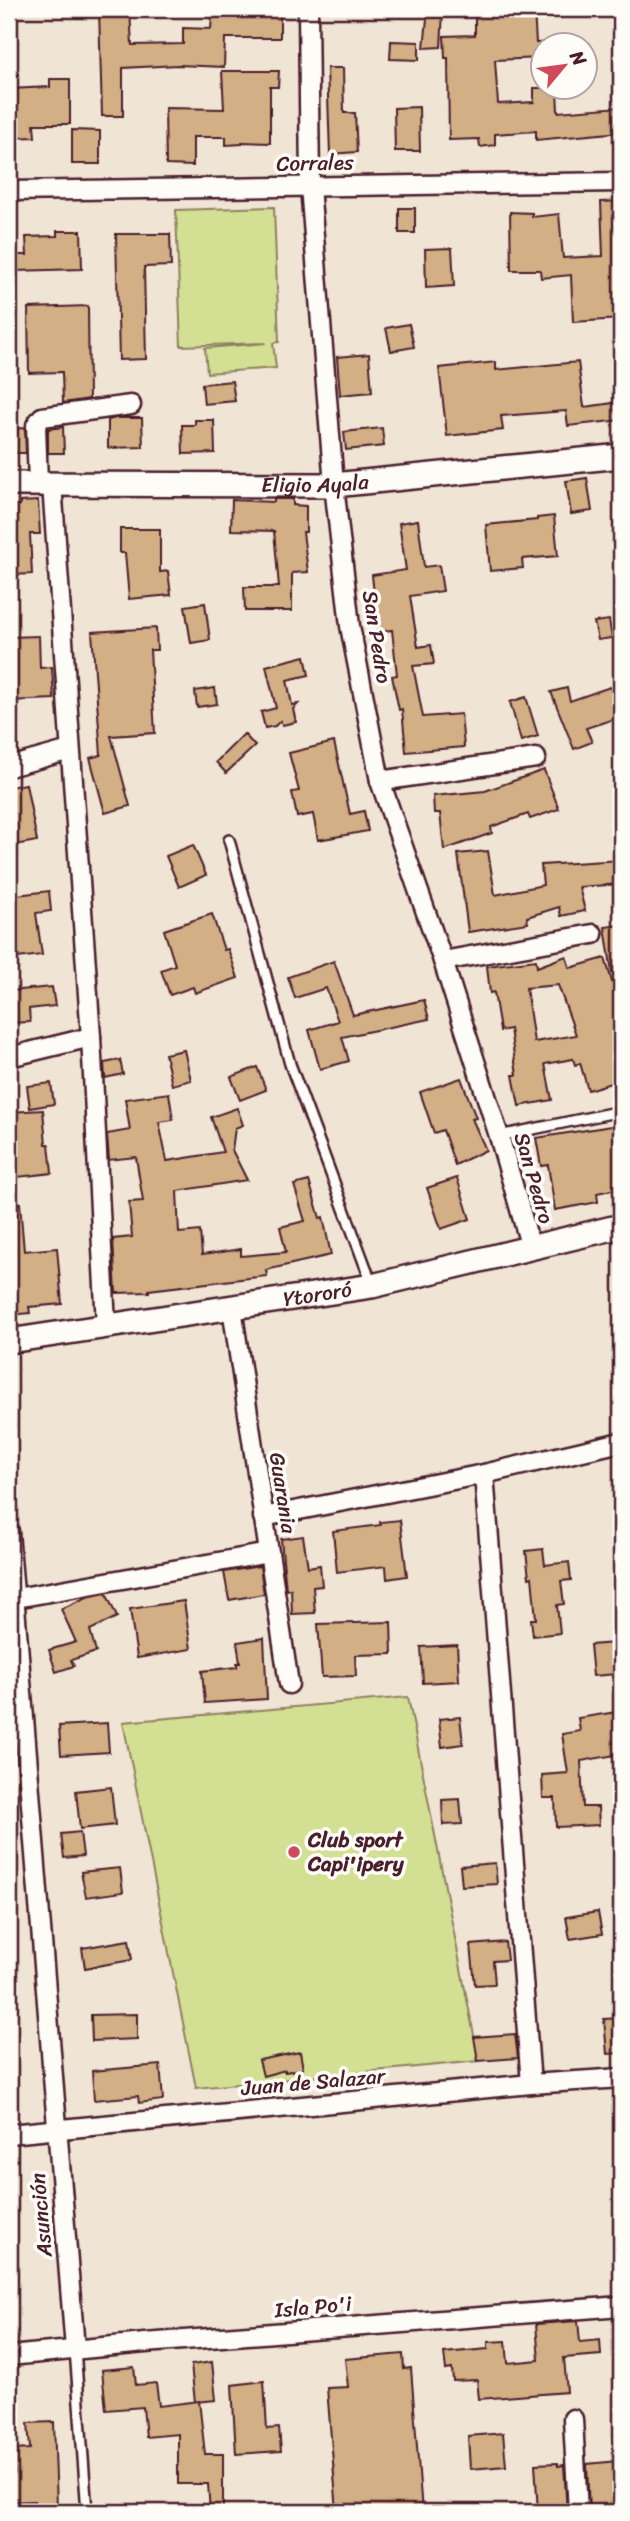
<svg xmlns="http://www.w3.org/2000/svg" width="630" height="2521" font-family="Sriracha,sans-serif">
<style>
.green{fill:#d3e093;stroke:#8e805f;stroke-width:2}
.building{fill:#d3af85;stroke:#4a1f2b;stroke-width:2;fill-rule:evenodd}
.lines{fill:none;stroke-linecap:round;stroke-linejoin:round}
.service-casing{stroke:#4a1f2b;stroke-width:14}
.minor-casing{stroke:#4a1f2b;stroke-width:23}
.tertiary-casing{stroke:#4a1f2b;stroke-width:28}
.service{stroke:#fdfcf7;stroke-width:9}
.minor{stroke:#fdfcf7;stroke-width:18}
.tertiary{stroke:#fdfcf7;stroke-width:23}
.poi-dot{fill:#d1495b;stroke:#fdfcf7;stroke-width:2.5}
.labels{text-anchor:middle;stroke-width:7;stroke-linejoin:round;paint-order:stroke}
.street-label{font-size:21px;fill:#4a1f2b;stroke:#fdfcf7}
.poi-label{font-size:21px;font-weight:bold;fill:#4a1f2b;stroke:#fdfcf7;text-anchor:start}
</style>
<rect width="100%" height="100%" fill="#f0e5d5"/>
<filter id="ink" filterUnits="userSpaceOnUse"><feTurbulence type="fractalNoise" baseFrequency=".0143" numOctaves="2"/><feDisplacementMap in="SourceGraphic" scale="14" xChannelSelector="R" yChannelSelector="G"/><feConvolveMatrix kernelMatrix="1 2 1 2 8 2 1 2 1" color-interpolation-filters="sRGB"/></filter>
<g filter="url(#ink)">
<g class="green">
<path d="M274,207l5,135 -6,1 3,25 -69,5 -2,-25 61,-5 -85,3 -5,-136z"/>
<path d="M408,1697l71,364 -283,27 -73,-366z"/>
</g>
<g class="building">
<path d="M99,9h31l2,36 51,-1v-16l28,1 1,-13 18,1v-4l50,-1v26h-55l-1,29 -46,-2 -55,3v48h-21z"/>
<path d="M428,9l15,2 -2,36 -17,1z"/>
<path d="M475,9h22v2l37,-2 2,34 31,-1v4h-25v12l-47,2 3,44 36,-2v-14h23l1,24 62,-5 1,25 -85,8v-9l-41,3v11l-15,2 -1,-8 -30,1 -1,-82h-3l-1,-22 31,-1z"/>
<path d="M391,41l28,1v18l-29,-1z"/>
<path d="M327,68h16l1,45h11l2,39 -27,2z"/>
<path d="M222,71h57l-1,16h-8v56l-28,-1v2l-16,1v-8h-33v29l-27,-1 -1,-57 59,1z"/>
<path d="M50,79h20v45h-36l1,13 -26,1v-49l41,-2z"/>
<path d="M419,107l1,44h-25l-1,-43z"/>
<path d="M72,130l28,1v33h-28z"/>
<path d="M621,201v118l-48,3 -2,-47 -30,3 -1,-8h-29l-1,-58 22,1v4l27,-3 4,44 40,-2 -2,-54z"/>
<rect x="399" y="208" width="16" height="25"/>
<path d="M57,231h24l1,38 -67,2 -1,-16h13l-1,-18 31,-1z"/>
<path d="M116,234h54l1,32 -27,1 2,92 -27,1z"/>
<path d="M452,248l2,38 -28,2 -1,-39z"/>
<path d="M88,306l1,93 -26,4 -1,-31 -33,1 -1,-65z"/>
<path d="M409,324l5,23 -23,4 -5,-23z"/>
<path d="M369,354l3,38 -32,3 -3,-38z"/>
<path d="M496,362v8l82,-8 6,45 37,-5v18l-53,6 -2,-15 -65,5 2,14 -56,6 -8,-68z"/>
<path d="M232,381l3,20 -31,3 -2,-20z"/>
<path d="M116,418h26l1,29 -35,1v-28z"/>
<path d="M195,420h19l1,33 -32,1 -1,-29h13z"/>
<path d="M63,427l1,26h-16v-24z"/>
<path d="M25,428l1,25h-17v-24z"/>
<path d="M382,428l2,18 -38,4 -2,-18z"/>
<path d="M587,478l5,33 -21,3 -5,-33z"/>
<path d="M274,499h19v6l13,1v26h-3l5,40 -16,1v38h-47l-1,-24h35l-5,-56 -43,-1 1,-30 42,2z"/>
<path d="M38,501l2,33h-10l2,40 -23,1v-70h11v-3z"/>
<path d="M554,516l4,40 -36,3 1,9 -33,3 -4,-46 51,-5v-2z"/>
<path d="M418,520l6,47 15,-2 4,26 -33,5 8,51 13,-2 3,19 -21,2 10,51 38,-3 3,33 -58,5 -4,-43 -3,1 -7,-34 5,-1 -5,-45 -14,2 -6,-57 34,-5 -7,-47z"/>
<path d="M120,529h40v43l8,-1 3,24 -42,4 -4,-46h-5z"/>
<path d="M205,603l5,37 -19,3 -6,-37z"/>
<path d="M609,620l3,18 -14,2 -4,-18z"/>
<path d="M156,628l1,22h-7l5,83 -44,3 19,70 -25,7 -15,-55 11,-3 -9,-123z"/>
<path d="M39,636l1,32 12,-1 2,32 -45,2v-64z"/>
<path d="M305,656l4,19 -22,5 5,25 6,-1 -5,5 3,13 -14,3 -2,-4 -5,5 -10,2 -4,-16 15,-4 -10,-42z"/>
<path d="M610,687l10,30 -34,11 6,14 -18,7 -23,-57 16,-4 3,13z"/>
<path d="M215,688l2,16 -20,3 -2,-16z"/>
<path d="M526,697l12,39 -17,5 -11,-39z"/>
<path d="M244,734l11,12 -29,27 -10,-11z"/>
<path d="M334,742l16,72 14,-3 4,20 -50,9 -5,-26 -16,3 -5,-25 7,-1 -10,-38z"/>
<path d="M544,770l15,39 -29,10 -2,-5 -37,13 1,6 -48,17 -4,-37h-6l-1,-17 52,-5z"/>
<path d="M26,784l11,57 -28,5v-59z"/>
<path d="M193,845l13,30 -27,12 -13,-31z"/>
<path d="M488,851l7,44 48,-10 -2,-20 80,-5v24l-42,3 6,24 -24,5 -2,-9 -32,10 1,6 -60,9 -10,-78z"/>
<path d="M49,891l2,20 -15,2 6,42 -33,4v-63z"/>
<path d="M212,914l12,36 4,-1 10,29 -43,15 -2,-6 -23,8 -9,-25 14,-5 -11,-35z"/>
<path d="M621,925v47l-9,1 -7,-46z"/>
<path d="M566,956l4,12 35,-10 16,54v68l-33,10 -8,-27 -5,2 -2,-6 -28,5 7,36 -33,6 -6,-31h4l-7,-46 -10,2 -6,-39 -4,1 -3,-27 49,-6 1,7zM558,985l18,50 -42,7 -8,-54z"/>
<path d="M334,961l19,54 71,-15 5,19 -87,18 7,24 -29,8 -11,-39 29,-9 -12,-33 -31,10 -7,-21z"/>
<path d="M52,987l3,19 -26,3 1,13 -21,1v-32z"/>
<path d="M184,1050l7,30 -19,5 -7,-31z"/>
<path d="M120,1060l3,14 -18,4 -1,-15z"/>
<path d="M257,1067l9,23 -26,10 -9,-23z"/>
<path d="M461,1078l15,40 -4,1 14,31 -31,15 -12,-35 -9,3 -14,-41z"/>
<path d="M51,1083l3,21 -24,4 -3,-22z"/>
<path d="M169,1093l4,27 -14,2 8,39 56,-9 -12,-35 26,-9 6,17 -8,3 -3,22 15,30 -70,11 2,42 21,-2 2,24 39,-6v7l45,-4 -6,-25 25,-6 -11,-36 15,-4 11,37 3,-1 8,38 -65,15 1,6 -118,14v2l-33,1 -3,-54 19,-2 -3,-35 14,-1 -7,-44 -27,3 -2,-26 23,-4 -5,-31z"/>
<path d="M43,1110l3,34h3l3,29 -43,5v-66z"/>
<path d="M618,1125l3,17v46l-24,5 1,9 -43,8 -7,-45 -7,1 -5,-28z"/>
<path d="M457,1178l13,41 -29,10 -14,-41z"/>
<path d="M20,1203l4,48 33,-3 5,56 -33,3 1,6 -20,2 -1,-111z"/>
<path d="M400,1520l7,56 -20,3 -1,-13 -49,6 -4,-41 48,-6 -1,-3z"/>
<path d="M303,1536l5,31 12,-2 2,21 -9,1 2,26 -23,1 -1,-25 -5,1 -5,-51z"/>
<path d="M543,1549l2,16 24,-3 2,18 -10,1 3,23 -7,1 3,28 -27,3 -2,-17h5l-4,-42 -3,1 -3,-27z"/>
<path d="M260,1566l4,28 -35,6 -5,-28z"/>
<path d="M106,1593l11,24 -27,13 6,22 -25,8 3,6 -18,6 -7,-22 27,-8 -15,-33 26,-12z"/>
<path d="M184,1601l7,48 -54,9 -7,-49z"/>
<path d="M391,1622l1,32 -37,1 1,21 -34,1 -4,-53z"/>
<path d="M264,1638l3,61 -62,4 -3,-32 35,-4v-4h3l-3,-21z"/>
<path d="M614,1643l3,31 -24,2 -3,-31z"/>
<path d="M457,1645l2,36 -36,2 -2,-36z"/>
<path d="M617,1712l4,42 -40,7 2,46h15l1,18 -43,2 -1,-29h-12l-1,-23 26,-2 -6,-39 18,-3 -2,-13z"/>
<path d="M460,1717l3,27 -21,3 -3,-28z"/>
<path d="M107,1723l2,29 -48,3 -2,-29z"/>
<path d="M111,1787l4,38 -35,4 -4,-38z"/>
<path d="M460,1799l2,25 -19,1 -1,-25z"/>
<path d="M80,1832l3,24 -19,2 -3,-24z"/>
<path d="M495,1863l2,21 -35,2 -2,-20z"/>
<path d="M120,1868l3,24 -37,5 -5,-25z"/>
<path d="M598,1912l4,22 -32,5 -4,-22z"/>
<path d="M129,1940l3,20 -47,8 -3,-20z"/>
<path d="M505,1942l2,18 -14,1 2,23 -20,1 -4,-40z"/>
<path d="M137,2014v25l-45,2 -1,-26z"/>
<path d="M621,2018v35l-14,1 -3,-35z"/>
<path d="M515,2034l3,24 -40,3 -4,-24z"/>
<path d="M300,2052l3,17 -18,3v-2l-22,6 -4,-16z"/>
<path d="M160,2065l3,35 -24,3 -1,-7 -44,4 -2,-29z"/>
<path d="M578,2321l2,21 20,-2 1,15 -37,3 3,34 -88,7 -2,-19 -24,1 -1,-12 -6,1 -2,-17 44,-4v-7l18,-1 2,22 31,-3 -3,-36z"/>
<path d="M403,2354l1,15 7,-1 11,144h-85l-10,-124 21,-1 -3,-28z"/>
<path d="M212,2362l4,38 -21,2 -4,-37z"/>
<path d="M134,2367l2,18 20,-2 3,23 40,-5 6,53h18v58h-13l-2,-28h-30v-50l-32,3 -3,-30 -37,3 -4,-40z"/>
<path d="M264,2381l3,48 12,-1 2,23 -45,3 -4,-69z"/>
<path d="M54,2422l3,85 -22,1 -1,-7 -25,1v-27l6,-1 -1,-24 16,-1 -2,-26z"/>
<path d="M503,2433l3,33 -36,3 -2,-33z"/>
<path d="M618,2461l1,51h-30l-2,-48z"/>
<path d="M558,2463v3l6,-1 3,47h-29l-3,-48z"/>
</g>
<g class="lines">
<defs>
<g id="service">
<path d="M229,840l61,224 82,220"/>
<path d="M499,1136l122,-25"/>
<path d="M75,2349l12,163"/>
</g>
<g id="minor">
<path d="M308,9l2,177 24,299 16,141 30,155 63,180 56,175 32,112"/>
<path d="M9,191l612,-9"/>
<path d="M38,484l-2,-59 6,-8 89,-12"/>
<path d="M52,484l39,553 15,288"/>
<path d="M9,767l61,-17"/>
<path d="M380,781l156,-23"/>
<path d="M443,961l150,-27"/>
<path d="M9,1057l82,-20"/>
<path d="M232,1308l57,376"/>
<path d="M484,1474l47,610"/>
<path d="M263,1517l221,-43 137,-32"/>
<path d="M9,1532l66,817"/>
<path d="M16,1598l253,-45"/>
<path d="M9,2134l522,-50 90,-6"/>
<path d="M9,2356l136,-13 476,-37"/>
<path d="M573,2419l5,93"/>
</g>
<g id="tertiary">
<path id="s1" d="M9,484l325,1 287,-29"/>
<path id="s2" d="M9,1341l363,-55 249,-60"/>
</g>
</defs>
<use href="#service" class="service-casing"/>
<use href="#minor" class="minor-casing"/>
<use href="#tertiary" class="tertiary-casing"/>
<use href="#service" class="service"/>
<use href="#minor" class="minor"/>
<use href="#tertiary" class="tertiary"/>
</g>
</g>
<circle class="poi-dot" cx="294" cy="1852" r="7"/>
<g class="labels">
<g class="street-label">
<text transform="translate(315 163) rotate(-1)" y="7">Corrales</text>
<text dy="7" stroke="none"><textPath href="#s1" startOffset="306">Eligio Ayala</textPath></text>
<text transform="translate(377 637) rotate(81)" y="7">San Pedro</text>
<text transform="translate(534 1178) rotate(74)" y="7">San Pedro</text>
<text dy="7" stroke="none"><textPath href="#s2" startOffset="312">Ytororó</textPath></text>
<text transform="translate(283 1493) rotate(81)" y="7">Guarania</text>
<text transform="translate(313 2082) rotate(-5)" y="7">Juan de Salazar</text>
<text transform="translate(41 2215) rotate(-95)" y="7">Asunción</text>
<text transform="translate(313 2307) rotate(-5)" y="7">Isla Po'i</text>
</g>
<g class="poi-label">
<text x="308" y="1847">Club sport<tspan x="308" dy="24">Capi'ipery</tspan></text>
</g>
</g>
<rect width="630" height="2521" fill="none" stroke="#fdfcf7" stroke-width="35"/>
<rect x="18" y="18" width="595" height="2486" fill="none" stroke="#4a1f2b" stroke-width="2.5" filter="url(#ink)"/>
<g transform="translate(564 66) rotate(61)"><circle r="33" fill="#fdfcf7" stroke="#b5a4a5" stroke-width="2"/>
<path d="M0-5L12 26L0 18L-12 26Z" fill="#d1495b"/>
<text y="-10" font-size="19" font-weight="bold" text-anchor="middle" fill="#4a1f2b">N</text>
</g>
</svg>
